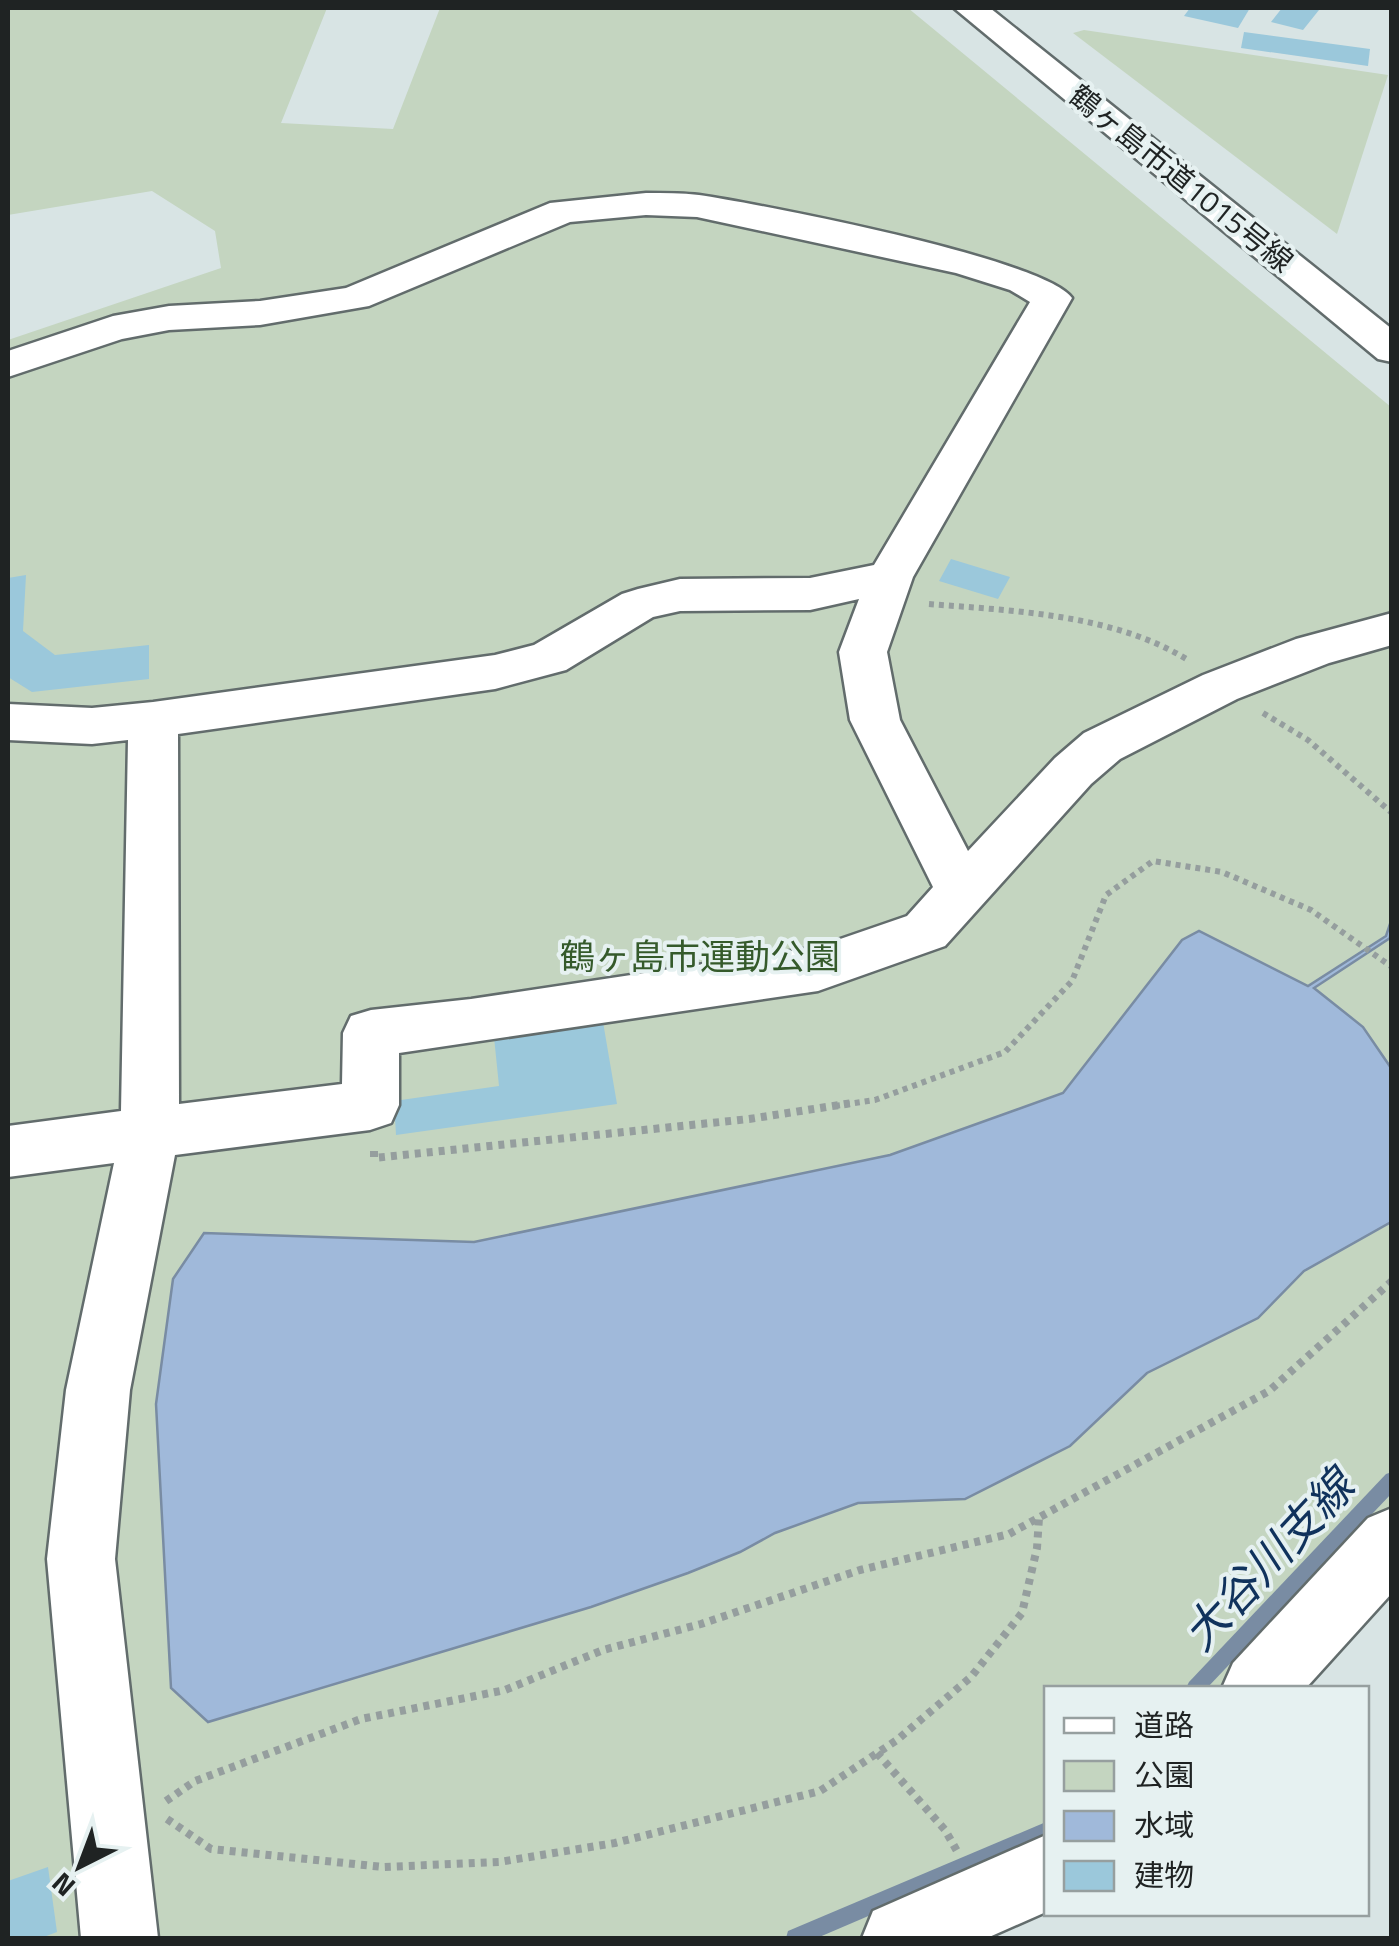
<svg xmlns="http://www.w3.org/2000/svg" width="1399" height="1946" font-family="'Titillium Web','Noto Sans JP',sans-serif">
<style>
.green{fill:#c4d5c0}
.water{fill:#a0b9da;stroke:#798ca3;stroke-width:2.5}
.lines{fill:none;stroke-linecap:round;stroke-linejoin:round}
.stream{fill:#798ca3;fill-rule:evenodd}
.building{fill:#9bc8db}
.minor-casing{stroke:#626c6c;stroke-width:5}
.path-far1{stroke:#959e9e;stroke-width:6;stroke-dasharray:5 5;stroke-linecap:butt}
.path{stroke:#959e9e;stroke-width:8;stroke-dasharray:6 6;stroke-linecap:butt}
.minor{fill:#fff;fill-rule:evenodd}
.labels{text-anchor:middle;stroke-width:8;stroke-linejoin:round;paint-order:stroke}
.far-street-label{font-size:30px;fill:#1f2323;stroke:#e6f1f1}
.park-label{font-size:35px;fill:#355a2b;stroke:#e6f1f1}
.near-water-label{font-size:45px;font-style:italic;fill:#10325c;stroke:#e6f1f1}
</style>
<rect width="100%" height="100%" fill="#d8e4e4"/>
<g class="green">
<path d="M8,8h319l-46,115 112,6 47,-121h468l483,399v1101l-165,180h-180v173l-158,77h-880v-1598l213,-72 -6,-37 -63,-40 -144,24z"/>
<path d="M1084,30l304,45 -51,159 -264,-201z"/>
</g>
<path class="water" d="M1391,921l-1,17 -76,50 49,39 28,41v154l-87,49 -46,47 -111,55 -77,73 -105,53 -107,4 -83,30 -35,19 -52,21 -97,34 -383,115 -37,-34 -15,-284 17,-125 31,-46 270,9 416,-87 173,-62 119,-153 17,-9 109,55 78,-50z"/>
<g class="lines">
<g class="stream">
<path d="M1392,1472v21l-185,195h-21l3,-6 197,-208z"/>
<path d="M1046,1822v18l-229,98h-31l2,-7z"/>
</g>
</g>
<g class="building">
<path d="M1190,8h60l-12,20 -54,-12z"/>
<path d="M1282,8h29l8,2 -16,20 -32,-8z"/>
<path d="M1244,32l126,17 -2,17 -127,-18z"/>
<path d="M951,559l59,18 -12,22 -59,-18z"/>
<path d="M26,575l-3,56 32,24 94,-10v34l-117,13 -24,-15v-99z"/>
<path d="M603,1022l14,82 -221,31 -2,-34 105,-15 -5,-49z"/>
<path d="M48,1867l9,65 -16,6h-33v-57z"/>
</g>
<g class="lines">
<defs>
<g id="minor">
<path d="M954,8h36l402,321v33l-14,-3z"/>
<path d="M646,193c18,0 36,0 53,2 61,9 346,64 373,103l-159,279 -26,75 13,68 68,131 87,-93 29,-25 119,-58 93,-36 96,-26v32l-63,18 -92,36 -117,60 -29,25 -146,162 -127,45 -419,62v52l-8,18 -21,7 -195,25 -45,235 -15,169 43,379h-77l-34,-379 19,-169 48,-227 -106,14v-51l113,-15 7,-371 -36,4 -84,-4v-36l84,4 61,-6 342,-47 39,-10 88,-51 16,-5 42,-10 130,-1 64,-13 156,-263 -20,-12 -54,-17 -259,-56 -51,-2 -76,7 -201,84 -109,19 -91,5 -47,9 -114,38v-26l105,-35 56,-10 91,-5 86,-13 204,-85zM859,599l-20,53 11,68 83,167 -26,29 -90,31 -346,52 -100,11 -20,6 -8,17 -1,51 -163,20 -1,-370 317,-45 71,-19 87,-53 27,-6 130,-1z"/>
<path d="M1392,1508v85l-86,95h-84l11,-25 135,-145z"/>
<path d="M1046,1835v77l-59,26h-125l11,-27z"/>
</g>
</defs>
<use href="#minor" class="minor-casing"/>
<g class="path-far1">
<path d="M929,604c86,7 184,10 259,56"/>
<path d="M1263,713l45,27 84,73"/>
<path d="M835,1106l40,-6 130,-48 67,-71 34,-86 47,-34 69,11 89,38 81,57"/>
</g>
<g class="path">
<path d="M374,1151v7l375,-39 103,-16"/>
<path d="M877,1753l68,77 12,21"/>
<path d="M166,1801l29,-20 166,-62 144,-29 98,-40 98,-26 159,-54 149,-36 260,-143 123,-110"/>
<path d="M167,1819l44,30 172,18 116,-5 116,-19 205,-52 77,-51 74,-63 51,-64 15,-65 2,-30"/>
</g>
<use href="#minor" class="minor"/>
</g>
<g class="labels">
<g class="far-street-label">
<text transform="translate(1181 179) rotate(39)" y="10">鶴ヶ島市道1015号線</text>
</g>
<g class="park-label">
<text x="700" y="969">鶴ヶ島市運動公園</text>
</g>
<g class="near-water-label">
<text transform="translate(1268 1560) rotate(-47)" y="16">大谷川支線</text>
</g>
</g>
<rect width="1399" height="1946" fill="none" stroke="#1f2323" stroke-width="20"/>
<rect x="1044" y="1686" width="325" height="230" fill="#e6f1f1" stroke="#969f9f" stroke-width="2.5"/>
<rect x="1064" y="1718" width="50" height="15" fill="#ffffff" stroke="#969f9f" stroke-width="2.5"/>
<text x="1134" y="1736" font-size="30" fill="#1f2323">道路</text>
<rect x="1064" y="1761" width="50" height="30" fill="#c4d5c0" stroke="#969f9f" stroke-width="2.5"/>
<text x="1134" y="1786" font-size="30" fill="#1f2323">公園</text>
<rect x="1064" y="1811" width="50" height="30" fill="#a0b9da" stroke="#969f9f" stroke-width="2.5"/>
<text x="1134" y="1836" font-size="30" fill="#1f2323">水域</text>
<rect x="1064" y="1861" width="50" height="30" fill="#9bc8db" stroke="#969f9f" stroke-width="2.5"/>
<text x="1134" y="1886" font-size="30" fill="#1f2323">建物</text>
<g transform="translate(80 1866) rotate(222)" stroke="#e6f1f1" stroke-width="8" paint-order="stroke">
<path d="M0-8L18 38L0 25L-18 38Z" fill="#1f2323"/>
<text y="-15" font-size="28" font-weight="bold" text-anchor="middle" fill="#1f2323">N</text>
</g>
</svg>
